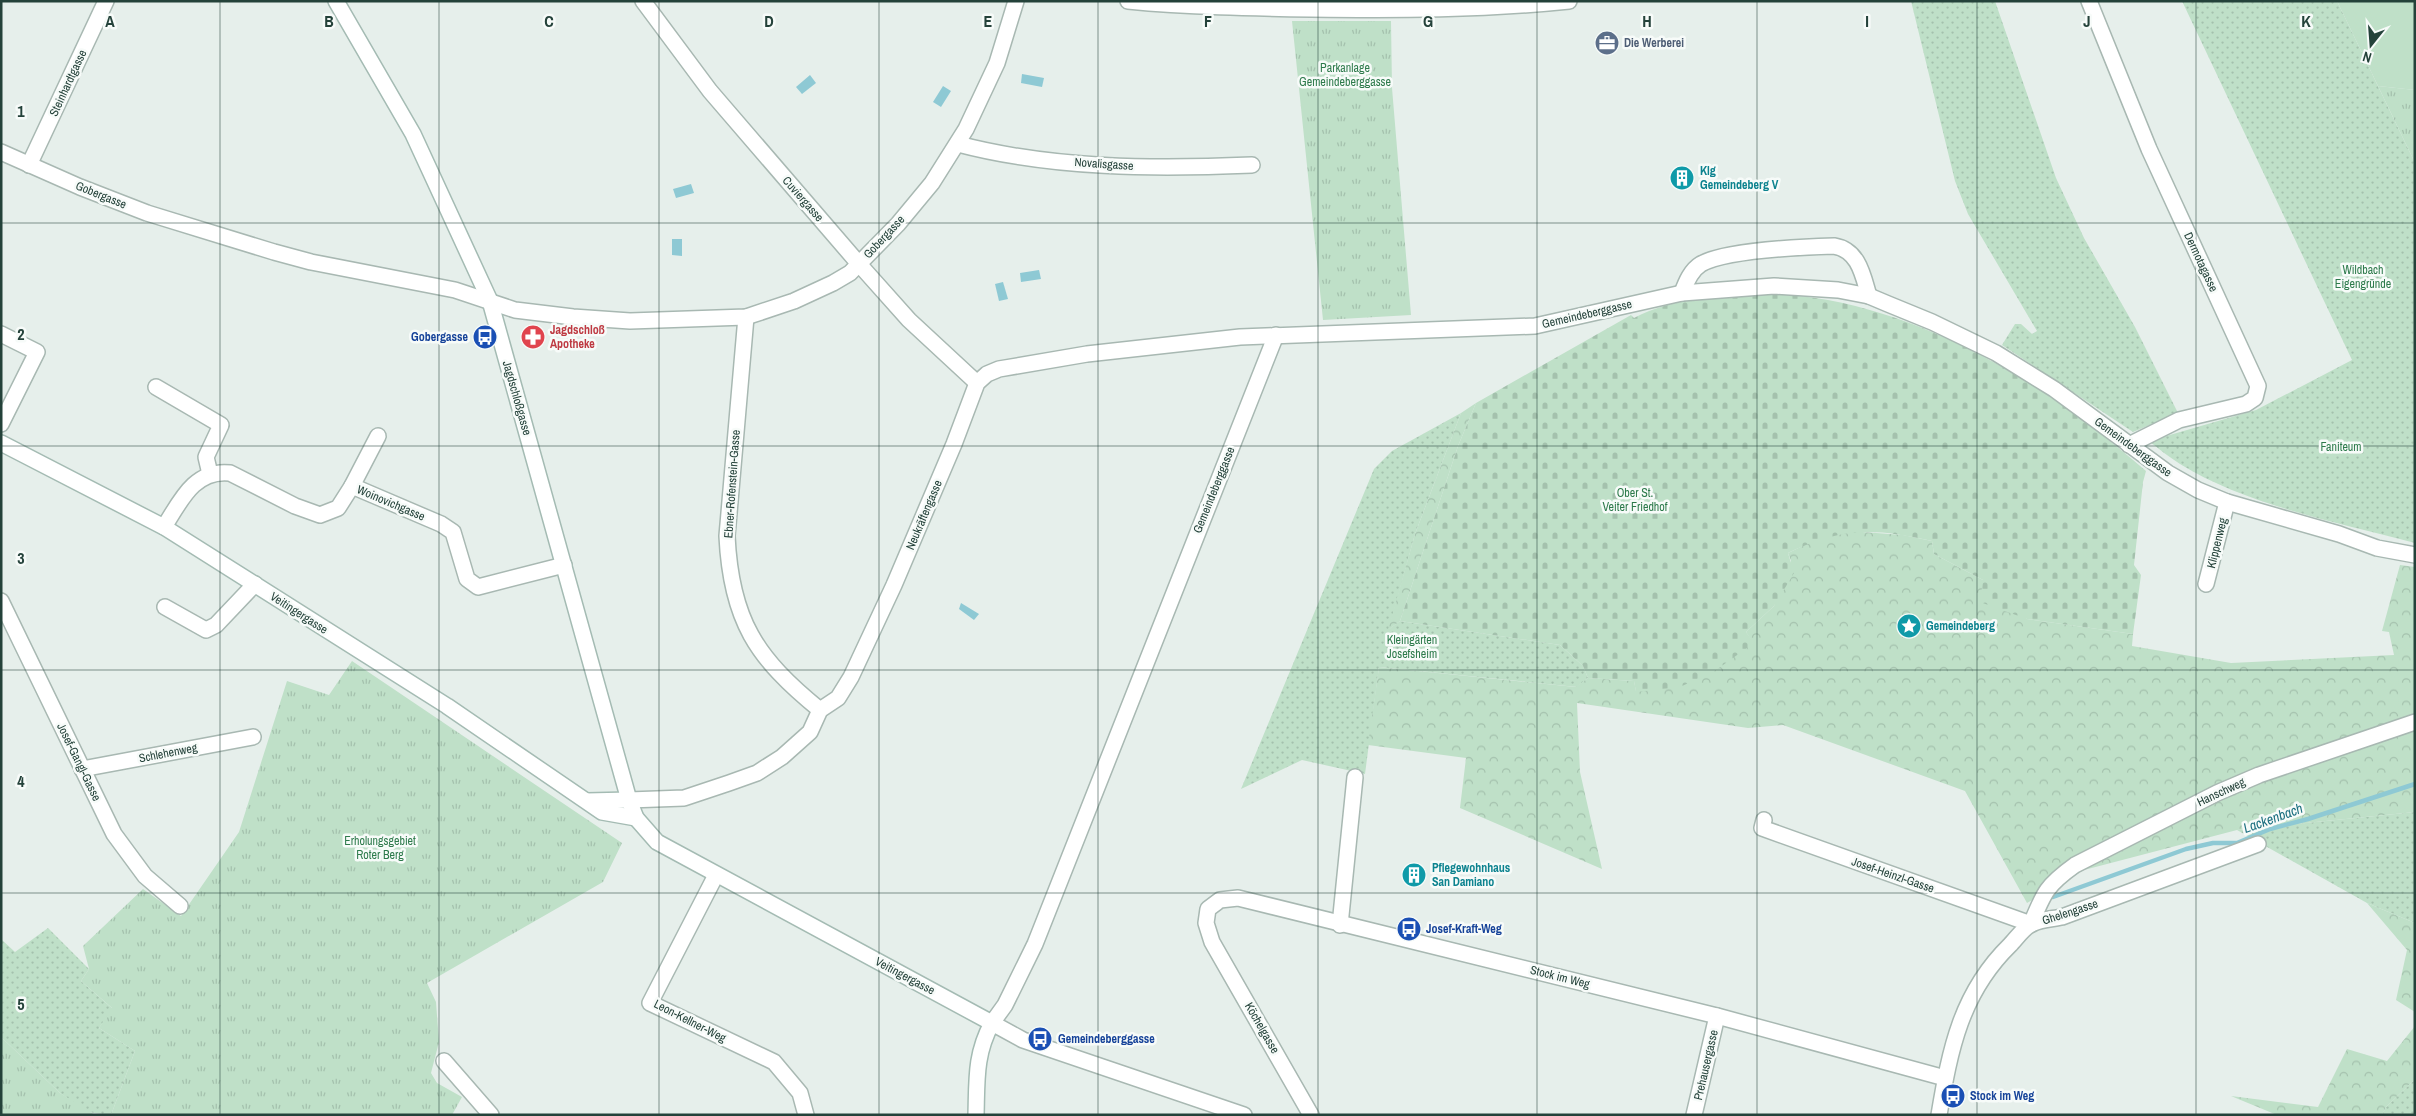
<svg xmlns="http://www.w3.org/2000/svg" width="2416" height="1116" font-family="'Archivo Narrow',sans-serif">
<style>
.grass{fill:url(#grass-dots)}
.forest{fill:url(#forest-crowns)}
.cemetery{fill:url(#cemetery-stones)}
.park{fill:url(#park-tufts)}
.pitch{fill:#bfe0c8}
.water{fill:#8ec9d4}
.lines{fill:none;stroke-linecap:round;stroke-linejoin:round}
.stream{stroke:#8ec9d4;stroke-width:4.5}
.street-casing{stroke:#a8b8b2;stroke-width:18}
.secondary-casing{stroke:#a4bbb3;stroke-width:18}
.street{stroke:#fff;stroke-width:15}
.secondary{stroke:#fff;stroke-width:15}
.grid{fill:none;stroke:#24423a;stroke-width:1;stroke-opacity:0.55}
.labels{text-anchor:middle;stroke-width:5;stroke-linejoin:round;paint-order:stroke}
.service-label{font-size:12px;font-weight:bold;fill:#4e5e75;stroke:#f7fbf9;text-anchor:start}
.park-label{font-size:12px;fill:#2d7a4b;stroke:#f7fbf9}
.street-label{font-size:12px;fill:#24423a;stroke:#f7fbf9}
.culture-label{font-size:12px;font-weight:bold;fill:#0d838f;stroke:#f7fbf9;text-anchor:start}
.health-label{font-size:12px;font-weight:bold;fill:#be3a42;stroke:#f7fbf9;text-anchor:start}
.transit-label{font-size:12px;font-weight:bold;fill:#164399;stroke:#f7fbf9;text-anchor:start}
.water-label{font-size:14px;font-style:italic;fill:#1c6f80;stroke:#f7fbf9}
.grid-label{font-size:16px;text-anchor:middle;font-weight:bold;fill:#24423a;stroke:#f7fbf9;stroke-width:5;stroke-linejoin:round;paint-order:stroke}
</style>
<defs>
<pattern id="grass-dots" width="8" height="8" patternUnits="userSpaceOnUse" patternTransform="scale(1.25)"><rect width="8" height="8" fill="#bfe0c8"/><path d="M2 2h.1M6 6h.1" fill="none" stroke="#a4c1ad" stroke-width="1.8" stroke-linecap="round"/></pattern>
<pattern id="forest-crowns" width="20" height="18" patternUnits="userSpaceOnUse" patternTransform="scale(1.25)"><rect width="20" height="18" fill="#bfe0c8"/><path d="M2 6a3 3 0 1 1 6 0M12 15a3 3 0 1 1 6 0" fill="none" stroke="#a4c1ad"/></pattern>
<pattern id="cemetery-stones" width="16" height="16" patternUnits="userSpaceOnUse" patternTransform="scale(1.25)"><rect width="16" height="16" fill="#bfe0c8"/><path d="M2 7V4a2 2 0 0 1 4 0v3zM10 15v-3a2 2 0 0 1 4 0v3z" fill="#a4c1ad"/></pattern>
<pattern id="park-tufts" width="24" height="20" patternUnits="userSpaceOnUse" patternTransform="scale(1.25)"><rect width="24" height="20" fill="#bfe0c8"/><path d="M3 7l-1-3M5 7V3M7 7l1-3M15 17l-1-3M17 17v-4M19 17l1-3" fill="none" stroke="#a4c1ad"/></pattern>
</defs>
<rect width="100%" height="100%" fill="#e6efeb"/>
<g class="grass">
<path d="M1911,1h84l61,177 28,60 51,89 43,86 -45,19 -131,-87 13,-21h6l11,10 5,-3 -69,-117 -13,-33z"/>
<path d="M2182,1h155l78,162v380c-75,-20 -169,-38 -235,-79 -11,-7 -21,-15 -31,-23l107,-31 96,-50z"/>
<path d="M1461,413l-46,121 -26,95 11,-8 160,24 23,21 5,12 -11,9 -198,-20 -14,107 -63,-14 -61,29 133,-320 18,-18z"/>
<path d="M2415,812v111l-48,-20 -130,-73z"/>
<path d="M48,928l41,41 -8,12 32,28 -14,19 36,23 -24,64 -24,-3 -27,-19 -59,-56v-98l14,13z"/>
<path d="M2415,1079v36h-33l4,-8z"/>
</g>
<g class="forest">
<path d="M1476,403l-18,43 -58,175 -12,9 27,-96 46,-121z"/>
<path d="M1849,531l54,4 29,6 2,13 49,26 44,39 106,15 -1,12 99,17 163,-8 -5,-23 -7,-1 18,-66 15,2v245l-178,18 -153,40 -57,33 -62,-112 -182,-66 -35,3 -171,-25 3,69 22,97 -142,-61 6,-50 -98,-13 11,-78 197,20 12,-9 46,3 2,10 100,-37 17,-11 -7,-11 28,-26 17,-45 -3,-8 29,-14z"/>
<path d="M2367,903l48,20v89l-19,-12 11,-50z"/>
<path d="M2415,1026v53l-29,28 -4,8h-105l-46,-19 87,11 29,-58 40,12z"/>
</g>
<path class="cemetery" d="M1763,293c22,2 44,3 65,7 120,23 227,92 318,171l-3,11 -9,83 7,10 -8,59 -106,-15 -47,-17 3,-22 -49,-26 -2,-13c-59,-13 -89,-14 -144,12l6,20 -20,33 -28,26 8,11 -38,27 -36,17 -44,5 -2,-11 -46,-3 -5,-12 -23,-21 -160,-24 58,-175 18,-43 155,-88 3,3c40,-21 85,-21 129,-25z"/>
<g class="park">
<path d="M1292,21h99l1,67 19,227 -88,5z"/>
<path d="M2378,86l37,4v73z"/>
<path d="M352,661l270,182 -19,39 -176,101 9,19 3,40 -8,31 6,10 25,14 -10,18h-341l24,-64 -36,-23 13,-20 -31,-27 8,-12 -6,-23 60,-57 38,27 58,-84 48,-151 42,14z"/>
<path d="M1,1037l59,56 35,22h-94z"/>
</g>
<path class="pitch" d="M2337,1h78v89l-37,-4z"/>
<g class="water">
<path d="M1022,74l22,4 -2,9 -21,-4z"/>
<path d="M810,75l6,8 -14,11 -6,-7z"/>
<path d="M943,86l8,5 -10,16 -8,-5z"/>
<path d="M691,184l3,9 -18,5 -3,-9z"/>
<path d="M672,239h10v17l-10,-1z"/>
<path d="M1039,270l2,9 -20,3 -1,-9z"/>
<path d="M1003,282l5,17 -9,2 -4,-17z"/>
<path d="M961,603l18,11 -5,6 -15,-11z"/>
</g>
<g class="lines">
<path class="stream" d="M2053,897l133,-48 27,-6h24l33,-14 38,-10 107,-35"/>
<defs>
<g id="street">
<path d="M643,1l67,90 149,173 50,56 68,63"/>
<path d="M1128,1c61,6 122,7 183,8 86,1 172,1 258,-8"/>
<path d="M2089,1l60,148 109,237 -3,12 -9,6 -67,16 -50,25"/>
<path d="M958,144c95,25 197,25 294,21"/>
<path d="M1,152l79,35 67,26 127,39 37,10 144,28 60,20 58,7 57,4 116,-4 48,-16 39,-18 17,-10 48,-49 34,-41 34,-54 31,-66 19,-62"/>
<path d="M29,165l77,-164"/>
<path d="M1682,293c4,-11 9,-23 19,-29 26,-14 102,-17 133,-18 25,4 29,30 35,50"/>
<path d="M746,317l-19,219c4,84 29,122 93,174"/>
<path d="M1,334l36,18 -36,72"/>
<path d="M156,387l65,38 -15,32 4,17"/>
<path d="M352,486l26,-50"/>
<path d="M164,527c16,-25 30,-58 66,-54l65,33 25,9 18,-7 14,-22 89,38 12,8 14,47 11,8 86,-22"/>
<path d="M2206,584l21,-82"/>
<path d="M1,601l113,233 31,42 35,30"/>
<path d="M165,607l41,23 10,-5 39,-41"/>
<path d="M82,769l171,-32"/>
<path d="M629,800l55,-2 45,-15 28,-10 25,-16 28,-25 10,-22 18,-12 13,-21 43,-92 60,-141 23,-61 10,-9 12,-5 88,-15 153,-17 295,-11 147,-33 92,-7 64,4 31,6 19,8 44,18 64,31 58,36 114,84 30,17 29,12 112,32 38,14 38,7"/>
<path d="M1764,820l-2,8 269,96"/>
<path d="M716,875l-66,128 124,59 26,31 6,22"/>
<path d="M2031,924c13,-32 16,-39 44,-59l142,-72 42,-18 156,-53"/>
<path d="M1340,925l15,-148"/>
<path d="M444,1061l47,54"/>
<path d="M1244,1115l-221,-75 -31,-17 13,-18 30,-61 241,-609"/>
<path d="M1311,1115l-99,-173 -6,-19 2,-14 12,-9 18,-2 479,118 228,62"/>
<path d="M1694,1115l23,-99"/>
<path d="M1939,1115c11,-66 22,-122 71,-170 6,-6 14,-18 22,-21 8,-5 21,-5 30,-7l196,-73"/>
</g>
<g id="secondary">
<path d="M336,1l77,133 77,167 139,499 7,18 21,24 335,181c-17,31 -15,57 -16,92"/>
<path d="M1,443l163,84 283,179 155,106 34,6"/>
<path d="M587,801l42,-1"/>
</g>
</defs>
<use href="#street" class="street-casing"/>
<use href="#secondary" class="secondary-casing"/>
<use href="#street" class="street"/>
<use href="#secondary" class="secondary"/>
</g>
<path class="grid" d="M220,1v1114M439,1v1114M659,1v1114M879,1v1114M1098,1v1114M1318,1v1114M1537,1v1114M1757,1v1114M1977,1v1114M2196,1v1114M1,223h2414M1,446h2414M1,670h2414M1,893h2414"/>
<defs>
<symbol id="office-disc" viewBox="-11 -11 22 22"><circle r="9.5" fill="#5c6f8a" stroke="#f7fbf9"/><path d="M-6-3h4V-5.5h4V-3h4V5H-6ZM-1-4.5V-3h2v-1.5ZM-6 0V1H6V0Z" fill="#fff"/></symbol>
<symbol id="building-disc" viewBox="-11 -11 22 22"><circle r="9.5" fill="#0f9aa8" stroke="#f7fbf9"/><path d="M-4-6H4V6H1V3H-1V6H-4ZM-2.5-4.3h1.7v1.8h-1.7ZM.8-4.3h1.7v1.8H.8ZM-2.5-1h1.7V.8h-1.7ZM.8-1h1.7V.8H.8Z" fill="#fff"/></symbol>
<symbol id="bus-disc" viewBox="-11 -11 22 22"><circle r="9.5" fill="#1a4fb4" stroke="#f7fbf9"/><path d="M-5-6H5V4H4V6H2V4H-2V6H-4V4H-5ZM-3.5-4V0h7V-4ZM-3.5 1.2v1.5H-2V1.2ZM2 1.2v1.5H3.5V1.2Z" fill="#fff"/></symbol>
<symbol id="pharmacy-disc" viewBox="-11 -11 22 22"><circle r="9.5" fill="#e0444e" stroke="#f7fbf9"/><path d="M-2-6h4v4h4v4h-4v4h-4v-4h-4v-4h4Z" fill="#fff"/></symbol>
<symbol id="sight-disc" viewBox="-11 -11 22 22"><circle r="9.5" fill="#0f9aa8" stroke="#f7fbf9"/><path d="M0-6L1.8-2.2L6-1.7L2.9 1.2L3.7 5.4L0 3.3L-3.7 5.4L-2.9 1.2L-6-1.7L-1.8-2.2Z" fill="#fff"/></symbol>
</defs>
<g fill-rule="evenodd">
<use href="#office-disc" x="1593" y="29" width="28" height="28"/>
<use href="#building-disc" x="1668" y="164" width="28" height="28"/>
<use href="#bus-disc" x="471" y="323" width="28" height="28"/>
<use href="#pharmacy-disc" x="519" y="323" width="28" height="28"/>
<use href="#sight-disc" x="1895" y="612" width="28" height="28"/>
<use href="#building-disc" x="1400" y="861" width="28" height="28"/>
<use href="#bus-disc" x="1395" y="915" width="28" height="28"/>
<use href="#bus-disc" x="1026" y="1025" width="28" height="28"/>
<use href="#bus-disc" x="1939" y="1082" width="28" height="28"/>
</g>
<g class="labels">
<g class="service-label">
<text x="1624" y="47">Die Werberei</text>
</g>
<g class="park-label">
<text x="1345" y="72">Parkanlage<tspan x="1345" dy="14">Gemeindeberggasse</tspan></text>
<text x="2363" y="274">Wildbach<tspan x="2363" dy="14">Eigengründe</tspan></text>
<text x="2341" y="451">Faniteum</text>
<text x="1635" y="497">Ober St.<tspan x="1635" dy="14">Veiter Friedhof</tspan></text>
<text x="1412" y="644">Kleingärten<tspan x="1412" dy="14">Josefsheim</tspan></text>
<text x="380" y="845">Erholungsgebiet<tspan x="380" dy="14">Roter Berg</tspan></text>
</g>
<g class="street-label">
<text transform="translate(68 83) rotate(-65)" y="4">Steinhardtgasse</text>
<text transform="translate(1104 164) rotate(4)" y="4">Novalisgasse</text>
<text transform="translate(101 195) rotate(22)" y="4">Gobergasse</text>
<text transform="translate(803 199) rotate(49)" y="4">Cuviergasse</text>
<text transform="translate(884 237) rotate(-47)" y="4">Gobergasse</text>
<text transform="translate(2201 262) rotate(65)" y="4">Dermotagasse</text>
<text transform="translate(1587 314) rotate(-13)" y="4">Gemeindeberggasse</text>
<text transform="translate(517 398) rotate(74)" y="4">Jagdschloßgasse</text>
<text transform="translate(2133 447) rotate(36)" y="4">Gemeindeberggasse</text>
<text transform="translate(732 484) rotate(-86)" y="4">Ebner-Rofenstein-Gasse</text>
<text transform="translate(1214 490) rotate(-68)" y="4">Gemeindeberggasse</text>
<text transform="translate(391 503) rotate(23)" y="4">Woinovichgasse</text>
<text transform="translate(924 515) rotate(-67)" y="4">Neukräftengasse</text>
<text transform="translate(2217 543) rotate(-76)" y="4">Klippenweg</text>
<text transform="translate(299 613) rotate(33)" y="4">Veitingergasse</text>
<text transform="translate(168 753) rotate(-11)" y="4">Schlehenweg</text>
<text transform="translate(79 762) rotate(64)" y="4">Josef-Gangl-Gasse</text>
<text transform="translate(2221 792) rotate(-25)" y="4">Hanschweg</text>
<text transform="translate(1893 875) rotate(19)" y="4">Josef-Heinzl-Gasse</text>
<text transform="translate(2070 912) rotate(-18)" y="4">Ghelengasse</text>
<text transform="translate(905 976) rotate(28)" y="4">Veitingergasse</text>
<text transform="translate(1560 977) rotate(14)" y="4">Stock im Weg</text>
<text transform="translate(690 1021) rotate(27)" y="4">Leon-Kellner-Weg</text>
<text transform="translate(1262 1028) rotate(60)" y="4">Köchelgasse</text>
<text transform="translate(1706 1065) rotate(-77)" y="4">Prehausergasse</text>
</g>
<g class="culture-label">
<text x="1700" y="175">Klg<tspan x="1700" dy="14">Gemeindeberg V</tspan></text>
<text x="1926" y="630">Gemeindeberg</text>
<text x="1432" y="872">Pflegewohnhaus<tspan x="1432" dy="14">San Damiano</tspan></text>
</g>
<g class="health-label">
<text x="550" y="334">Jagdschloß<tspan x="550" dy="14">Apotheke</tspan></text>
</g>
<g class="transit-label">
<text x="468" y="341" text-anchor="end">Gobergasse</text>
<text x="1426" y="933">Josef-Kraft-Weg</text>
<text x="1058" y="1043">Gemeindeberggasse</text>
<text x="1970" y="1100">Stock im Weg</text>
</g>
<g class="water-label">
<text transform="translate(2273 818) rotate(-20)" y="5">Lackenbach</text>
</g>
</g>
<g class="grid-label">
<text x="110" y="27">A</text>
<text x="329" y="27">B</text>
<text x="549" y="27">C</text>
<text x="769" y="27">D</text>
<text x="988" y="27">E</text>
<text x="1208" y="27">F</text>
<text x="1428" y="27">G</text>
<text x="1647" y="27">H</text>
<text x="1867" y="27">I</text>
<text x="2087" y="27">J</text>
<text x="2306" y="27">K</text>
<text x="21" y="117">1</text>
<text x="21" y="340">2</text>
<text x="21" y="564">3</text>
<text x="21" y="787">4</text>
<text x="21" y="1010">5</text>
</g>
<rect width="2416" height="1116" fill="none" stroke="#24423a" stroke-width="5"/>
<g transform="translate(2371 45) rotate(197)" stroke="#f7fbf9" stroke-width="4" paint-order="stroke">
<path d="M0-4L9 19L0 12L-9 19Z" fill="#24423a"/>
<text y="-8" font-size="14" font-weight="bold" text-anchor="middle" fill="#24423a">N</text>
</g>
</svg>
